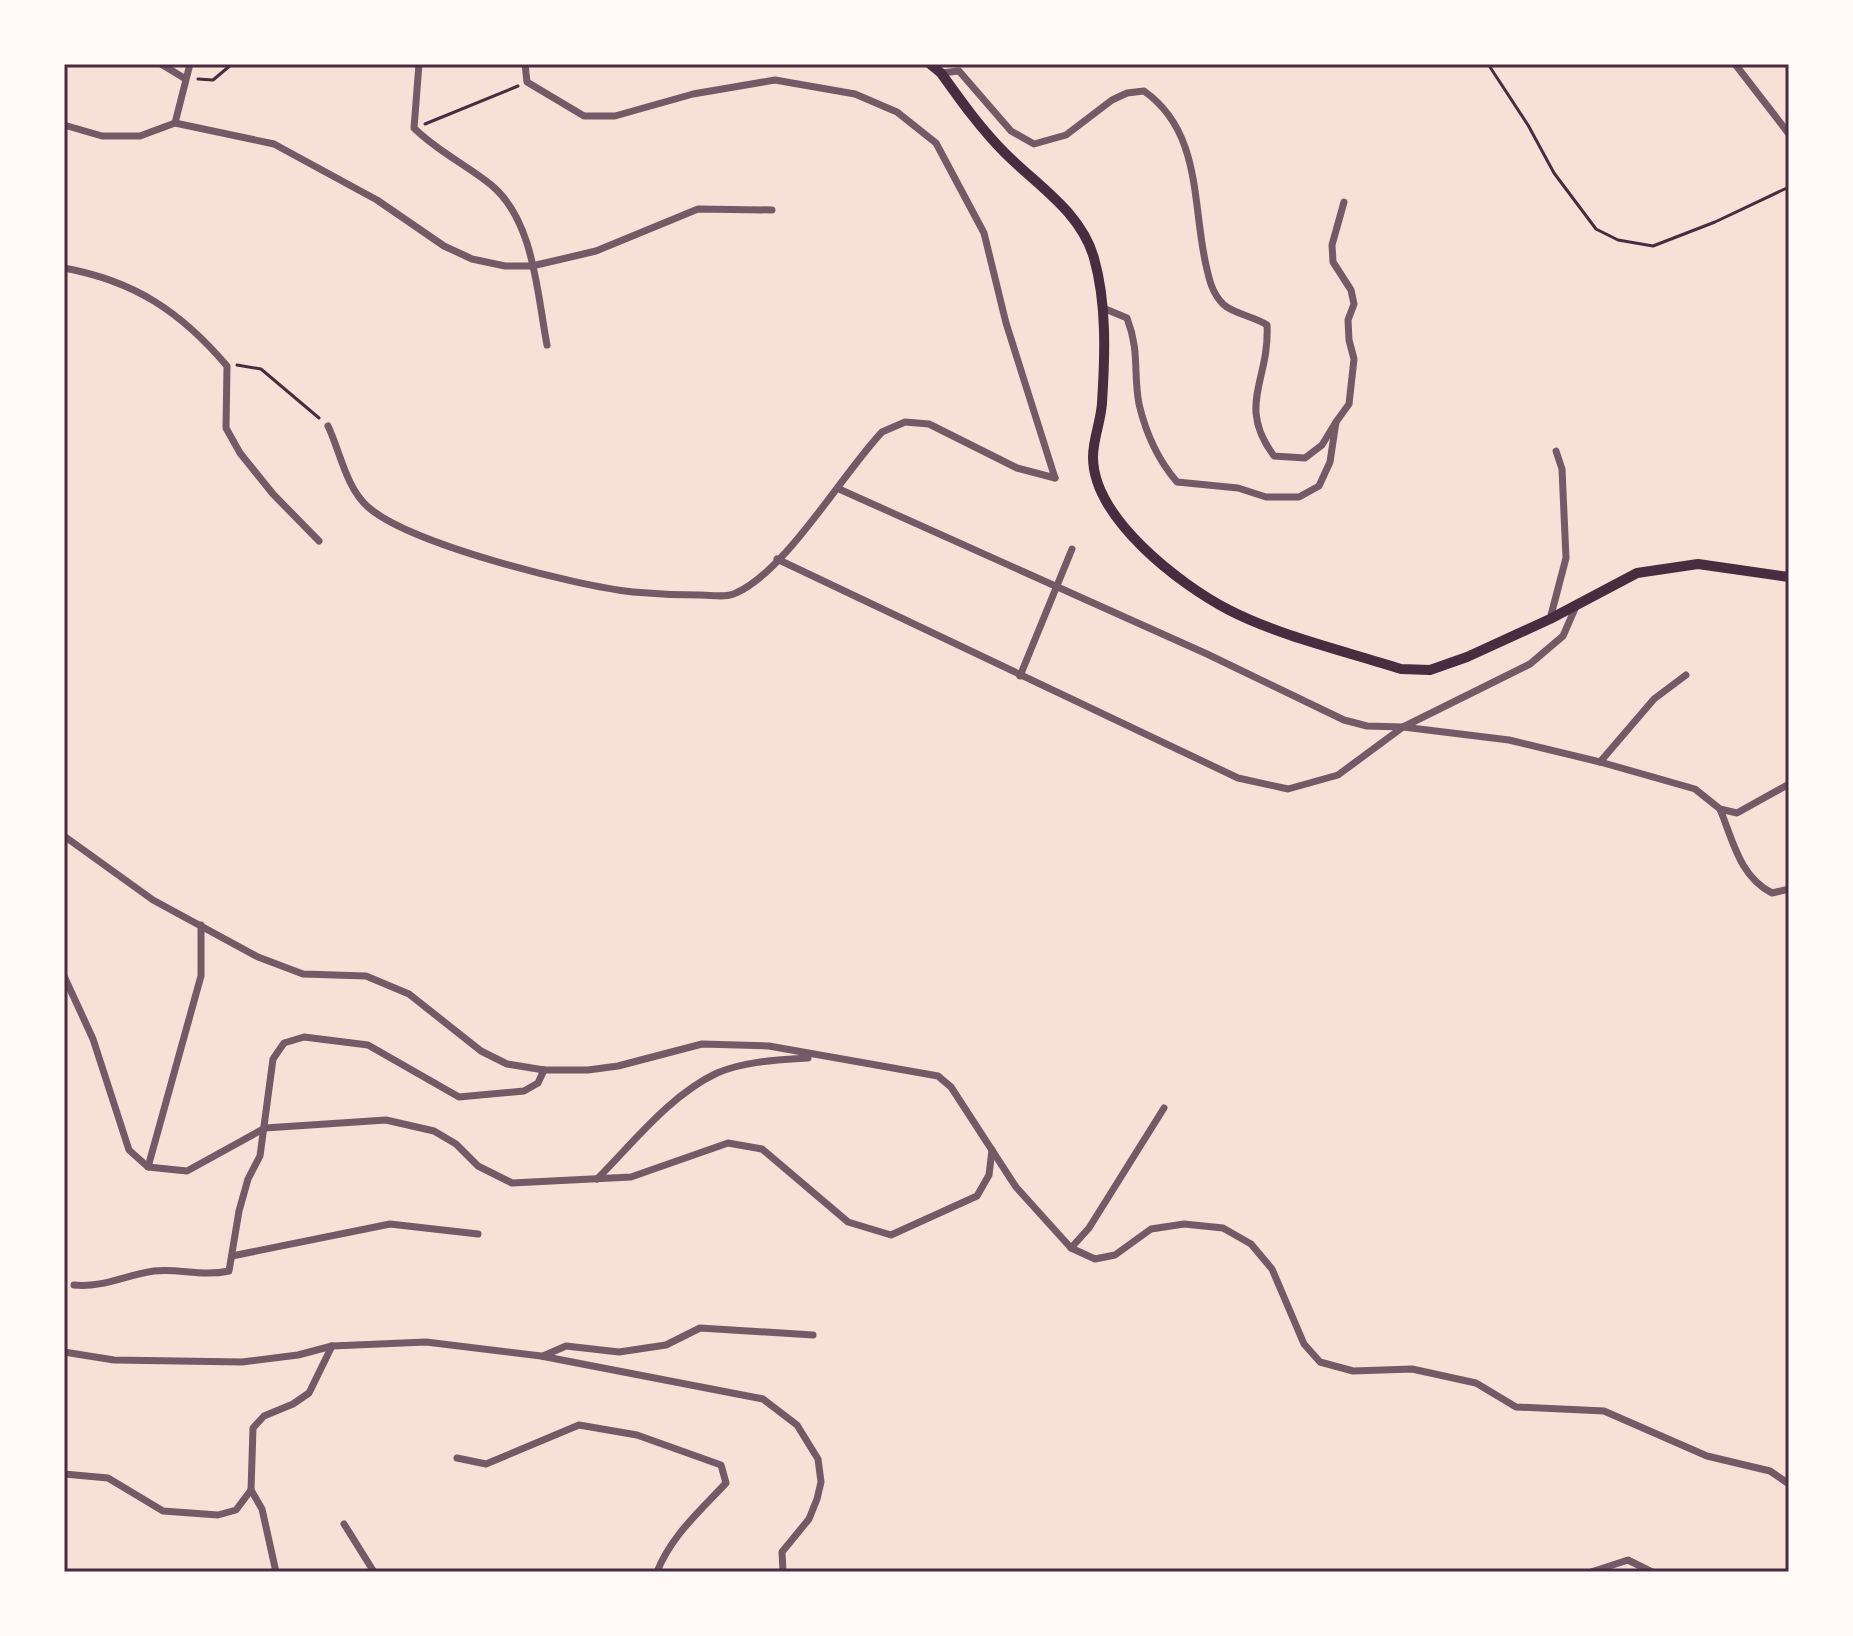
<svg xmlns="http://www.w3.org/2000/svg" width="1853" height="1636" font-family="'Work Sans',sans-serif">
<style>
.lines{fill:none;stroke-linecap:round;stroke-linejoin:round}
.path{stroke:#4a2c40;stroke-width:3}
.minor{stroke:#755966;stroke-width:7}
.secondary{stroke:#4a2c40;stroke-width:10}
.neatline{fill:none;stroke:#4a2c40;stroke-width:3}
</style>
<rect width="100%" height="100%" fill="#f7e1d7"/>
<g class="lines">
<g class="path">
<path d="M1488,64l40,61 26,48 42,56 22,11 35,6 62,-24 74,-35"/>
<path d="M198,79l15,1 19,-16"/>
<path d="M425,124l93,-38"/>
<path d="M237,365l24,4 58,49"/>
</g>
<g class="minor">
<path d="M161,64l23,14"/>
<path d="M419,64l-5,64c23,23 51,36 76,56 44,35 47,109 57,161"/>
<path d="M525,64l2,18 57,34h31l78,-22 82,-14 80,14 42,18 39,31 48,90 22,90 49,155"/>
<path d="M1735,64l54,70"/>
<path d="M941,73l18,-2 52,60 23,13 32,-9 46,-35 15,-7 17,-2c58,41 48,113 62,174 3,14 6,28 17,39 10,10 31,12 44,21 3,56 -31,80 7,131l31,2 17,-13 14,-23"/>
<path d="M175,123l15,-59"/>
<path d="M64,125l38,11h38l35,-13 99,21 103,56 67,46 28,13 33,7h27l64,-15 102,-42 74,1"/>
<path d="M64,268c71,13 117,44 163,98l-1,62 14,25 33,41 46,47"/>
<path d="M1103,308l24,10c13,34 6,54 12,86 7,30 19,56 38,78l61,6 28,9h33l20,-11 11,-24 6,-40 13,-18 5,-45 -5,-19 -1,-20 6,-16 -3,-14 -18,-28 -1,-17 12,-43"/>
<path d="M328,426c12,25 18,62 40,81 42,37 208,79 265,85 22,2 45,3 67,3 11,0 27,3 36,-2 50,-22 107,-120 146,-161l23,-10 24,2 88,44 38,10"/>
<path d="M839,489l368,165 137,66 23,6 36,1 106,13 91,22 95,27 25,20 17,4 52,-29"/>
<path d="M777,559l461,219 50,11 50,-14 65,-48 127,-63 33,-28 14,-32"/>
<path d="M1550,619l16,-61 -4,-89 -6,-18"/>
<path d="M1020,676l52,-127"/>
<path d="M1600,762l54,-63 32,-24"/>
<path d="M1720,809c13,32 20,68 52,84l17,-4"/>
<path d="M64,836l89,64 105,57 45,17 63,2 43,18 72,57 26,13 37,6h44l30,-4 84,-22 67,2 169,30 13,11 65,100 55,61 24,11 20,-4 36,-26 33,-5 39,4 28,16 21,25 32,75 16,18 33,9 59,-2 64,14 40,24 88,4 103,45 63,15 19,13"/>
<path d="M64,976l29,63 36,111 19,17 39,4 78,-43 121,-8 48,11 22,13 22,22 34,17 119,-6 97,-34 34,6 86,73 43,13 86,-39 12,-21 3,-25"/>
<path d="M148,1167l53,-191v-51"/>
<path d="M597,1179c36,-36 73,-84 120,-106 28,-12 61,-13 91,-15"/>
<path d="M1071,1248l18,-20 75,-120"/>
<path d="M232,1256l158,-32 88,10"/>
<path d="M74,1285c29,3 51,-10 80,-14 25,-3 47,6 75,0l10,-60 9,-32 12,-23 13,-97 11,-16 20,-6 64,8 91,52 65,-6 14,-8 6,-13"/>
<path d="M64,1352l50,8 128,2 56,-7 34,-9 94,-4 115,14 222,43 34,26 21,34 3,23 -4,17 -8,20 -27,33 1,20"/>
<path d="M543,1356l23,-10 53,6 47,-7 34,-17 113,7"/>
<path d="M457,1458l29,6 93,-39 58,10 84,30 5,18c-26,28 -55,53 -69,89"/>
<path d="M64,1474l44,4 55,33 55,4 18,-5 15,-20 2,-62 11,-12 29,-12 16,-11 23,-47"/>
<path d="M251,1490l11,19 14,63"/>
<path d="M344,1524l30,48"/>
<path d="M1591,1572l37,-12 24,12"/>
</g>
<path class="secondary" d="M930,64l11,9c20,28 40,56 64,80 33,33 76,59 89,105 13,46 11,98 8,145 -1,18 -9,36 -9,54 0,61 86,127 136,153 53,27 116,41 172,59l29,1 37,-13 83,-38 87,-46 61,-9 91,13"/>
</g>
<rect width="1853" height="1636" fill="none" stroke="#fffaf5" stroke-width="132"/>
<rect x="66" y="66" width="1721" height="1504" class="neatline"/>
</svg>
